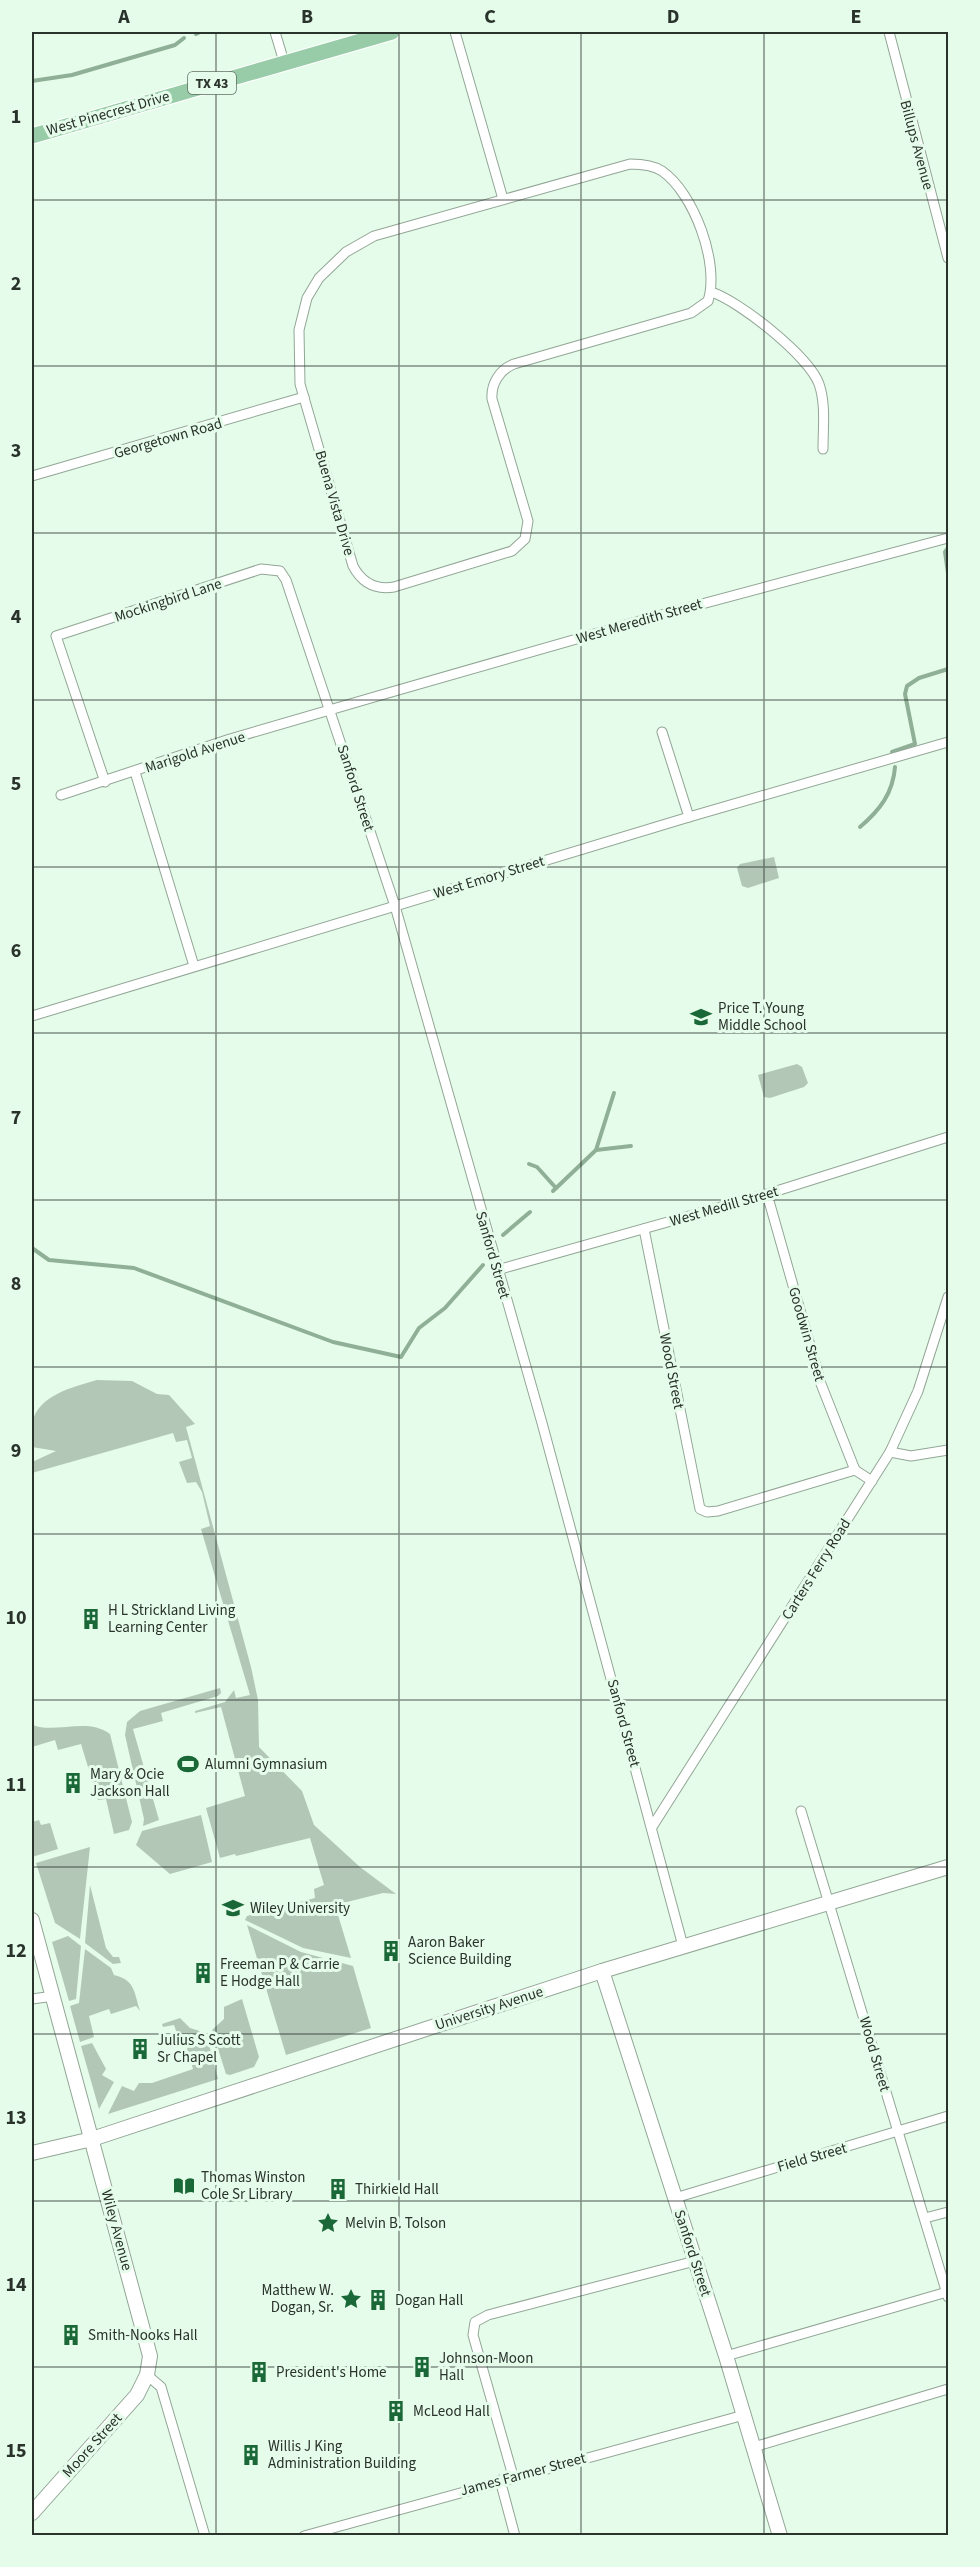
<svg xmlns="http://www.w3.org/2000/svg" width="980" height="2567" font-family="'Source Sans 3',sans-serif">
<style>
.green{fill:#b3c7b7}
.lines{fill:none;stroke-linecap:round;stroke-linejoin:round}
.stream{stroke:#8fb096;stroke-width:4}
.street-casing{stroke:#92a696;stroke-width:11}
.secondary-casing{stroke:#92a696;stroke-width:16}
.primary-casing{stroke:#fff;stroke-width:17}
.street{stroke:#fff;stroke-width:9}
.secondary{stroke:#fff;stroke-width:14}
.primary{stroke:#98cba7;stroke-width:15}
.grid{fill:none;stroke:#29322b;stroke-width:1.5;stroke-opacity:0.55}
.labels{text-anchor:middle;stroke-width:6;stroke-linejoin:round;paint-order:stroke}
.shield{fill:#e6fcea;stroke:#626f64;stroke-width:1.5}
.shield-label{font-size:14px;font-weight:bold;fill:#29322b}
.street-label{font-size:15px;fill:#29322b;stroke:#e6fcea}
.poi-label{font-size:15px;fill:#29322b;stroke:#e6fcea;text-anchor:start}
.neatline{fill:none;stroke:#29322b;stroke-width:2}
.grid-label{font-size:20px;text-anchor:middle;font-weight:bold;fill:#29322b}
</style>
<rect width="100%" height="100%" fill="#e6fcea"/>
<g class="green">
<path d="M774,857l5,21 -31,10 -6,-2 -5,-18 3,-4z"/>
<path d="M797,1064l5,3 6,16 -4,4 -34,11 -6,-1 -6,-22z"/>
<path d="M97,1380l35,1 25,13 12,1 26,29 -9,3 65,240 7,33 1,47 43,44 12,34 46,42 36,27 -13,-1 -48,12 16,53 -48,-10 -58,-28 2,-4 68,-18 -1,-9 10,-4 -14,-47 -74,18 -1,-2 -15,4 -14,-50 39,-12 -24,-89 -26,6v-2l30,-9 9,-12 2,8 14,-3 -49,-166 9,-3 -8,-34 -6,-10 -9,1 -8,-21 13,-4 -5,-18 -11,2 -3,-9 -141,40v-11l24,-11 -24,-4c-1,-8 -2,-17 0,-24 6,-28 41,-36 65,-43z"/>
<path d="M220,1688l1,5 -3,3 -57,17 2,8 -30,8 26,91 -16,6 1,-7 -19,-84 2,-13 13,-11z"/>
<path d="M32,1725c24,9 55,-8 78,9l22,88 -3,8 -15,4 -8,-35 -8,1 -17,-56 -23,6 -3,-10 -23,7z"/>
<path d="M201,1815l11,47 -42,12 -34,-29 6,-14z"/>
<path d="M39,1820l2,5 9,-2 8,26 -26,8v-35z"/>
<path d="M90,1847l-10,92 -25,-16 -19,-60z"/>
<path d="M90,1885l16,63 7,9h6l2,6 -8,1 -28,-21z"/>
<path d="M247,1925l54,27 52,14 18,62 -85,27z"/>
<path d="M68,1936l13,10 -5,53 -7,2 -17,-59z"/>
<path d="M85,1949l26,19 3,7c21,5 20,17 26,36l-4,-5 -25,8 -2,-5 -20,7 5,21 -14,5 -10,-36 9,-3z"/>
<path d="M242,1999l17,58 -5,10 -24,8 -4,-1 -14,-44 12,-11v-12z"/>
<path d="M180,2018l10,10 16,5 12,46 -110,35 14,-28 12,5 5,-8h13l41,-14 -6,-21h-5l-8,-23 -11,2 -1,-3z"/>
<path d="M92,2043l14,26 -4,6 12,7 -15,27 -18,-63z"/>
</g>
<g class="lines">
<g class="stream">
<path d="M196,34l4,-2"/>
<path d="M32,81l40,-6 103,-30 9,-7"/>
<path d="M948,548l-3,4 3,21"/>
<path d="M892,752l23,-8 -10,-50 2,-8 12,-8 29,-9"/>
<path d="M860,827c20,-17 33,-34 35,-60"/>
<path d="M596,1150l35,-4"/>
<path d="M529,1164l8,3 19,21"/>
<path d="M553,1191l43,-41 18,-57"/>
<path d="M503,1235l27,-23"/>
<path d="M32,1248l17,12 85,8 199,74 68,15 18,-29 26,-20 38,-43"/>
</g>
<defs>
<g id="street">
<path d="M275,32l9,30"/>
<path d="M455,32l48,167"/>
<path d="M889,32l59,226"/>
<path d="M630,164c11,0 23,1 32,7 32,22 58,93 46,130l-17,12 -177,51c-15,6 -23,20 -22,35l36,122 -3,18 -13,12 -118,36c-18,3 -32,-4 -41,-21l-53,-182 -1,-54 8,-32 12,-20 27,-26 28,-16z"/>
<path d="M711,292c27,8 98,64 108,92 7,20 4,44 4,65"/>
<path d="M32,476l272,-79"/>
<path d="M662,732l27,85"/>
<path d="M135,772l59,194"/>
<path d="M105,782l-49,-146 205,-67 19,2 6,9 109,326 147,517 141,523"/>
<path d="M61,795l169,-56 158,-46 269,-77 291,-78"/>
<path d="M32,1016l657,-199 259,-75"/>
<path d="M767,1194l54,190 34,86"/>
<path d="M644,1229l56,280 7,3 11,-1 137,-41 17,11"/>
<path d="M497,1270l270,-76 181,-57"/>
<path d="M890,1452l21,4 37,-6"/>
<path d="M801,1811l147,486"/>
<path d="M652,1827l238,-375 28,-61 30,-94"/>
<path d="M32,1999l22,-3"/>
<path d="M675,2198l273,-82"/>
<path d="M925,2218l23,-6"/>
<path d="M726,2356l221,-64"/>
<path d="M147,2375l14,12 44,149"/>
<path d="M754,2447l194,-58"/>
<path d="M513,2476l-40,-141 2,-13 13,-7 207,-54"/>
<path d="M500,2480l15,56"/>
<path d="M304,2536l440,-121"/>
</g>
<g id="secondary">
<path d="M32,1920l118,436 -3,19 -10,20 -105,118"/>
<path d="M602,1971l124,385 54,180"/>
<path d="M32,2153l60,-14 510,-168 346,-104"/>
</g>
<path id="primary" d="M32,136l360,-104"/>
</defs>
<use href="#street" class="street-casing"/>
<use href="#secondary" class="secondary-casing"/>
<use href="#primary" class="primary-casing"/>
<use href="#street" class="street"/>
<use href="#secondary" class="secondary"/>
<use href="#primary" class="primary"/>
</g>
<path class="grid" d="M216,32v2504M399,32v2504M581,32v2504M764,32v2504M32,200h916M32,366h916M32,533h916M32,700h916M32,867h916M32,1033h916M32,1200h916M32,1367h916M32,1534h916M32,1700h916M32,1867h916M32,2034h916M32,2201h916M32,2367h916"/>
<defs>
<symbol id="school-bare" viewBox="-9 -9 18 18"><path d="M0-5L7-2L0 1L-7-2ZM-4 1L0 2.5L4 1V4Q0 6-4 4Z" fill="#1a6837" stroke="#e6fcea" stroke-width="2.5" paint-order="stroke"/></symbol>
<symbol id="building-bare" viewBox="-9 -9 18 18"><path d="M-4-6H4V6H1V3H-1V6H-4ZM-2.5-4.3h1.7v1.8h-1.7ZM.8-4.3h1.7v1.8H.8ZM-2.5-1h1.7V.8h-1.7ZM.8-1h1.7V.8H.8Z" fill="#1a6837" stroke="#e6fcea" stroke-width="2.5" paint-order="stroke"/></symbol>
<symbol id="stadium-bare" viewBox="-9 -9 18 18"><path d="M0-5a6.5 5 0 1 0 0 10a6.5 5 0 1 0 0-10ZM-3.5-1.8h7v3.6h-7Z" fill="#1a6837" stroke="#e6fcea" stroke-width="2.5" paint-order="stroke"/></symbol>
<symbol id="university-bare" viewBox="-9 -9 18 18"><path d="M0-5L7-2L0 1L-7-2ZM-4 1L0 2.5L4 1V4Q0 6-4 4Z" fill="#1a6837" stroke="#e6fcea" stroke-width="2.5" paint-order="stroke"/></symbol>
<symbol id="library-bare" viewBox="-9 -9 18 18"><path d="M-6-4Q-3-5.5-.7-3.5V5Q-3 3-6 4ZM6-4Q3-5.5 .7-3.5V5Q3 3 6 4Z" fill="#1a6837" stroke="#e6fcea" stroke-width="2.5" paint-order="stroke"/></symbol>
<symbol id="sight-bare" viewBox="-9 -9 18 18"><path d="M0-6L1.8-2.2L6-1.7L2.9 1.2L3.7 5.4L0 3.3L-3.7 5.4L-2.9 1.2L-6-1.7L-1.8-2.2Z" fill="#1a6837" stroke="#e6fcea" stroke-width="2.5" paint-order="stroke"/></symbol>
</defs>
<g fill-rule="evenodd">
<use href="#school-bare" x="686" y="1002" width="30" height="30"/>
<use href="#building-bare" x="76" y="1604" width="30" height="30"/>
<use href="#stadium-bare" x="173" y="1749" width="30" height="30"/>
<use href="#building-bare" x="58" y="1768" width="30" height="30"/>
<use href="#university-bare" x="218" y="1893" width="30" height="30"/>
<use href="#building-bare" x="376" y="1936" width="30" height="30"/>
<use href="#building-bare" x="188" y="1958" width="30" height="30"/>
<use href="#building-bare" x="125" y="2034" width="30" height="30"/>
<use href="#library-bare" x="169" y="2171" width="30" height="30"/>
<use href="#building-bare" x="323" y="2174" width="30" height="30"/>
<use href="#sight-bare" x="313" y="2208" width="30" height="30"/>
<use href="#sight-bare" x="336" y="2284" width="30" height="30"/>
<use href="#building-bare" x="363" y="2285" width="30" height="30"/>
<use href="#building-bare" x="56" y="2320" width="30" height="30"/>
<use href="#building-bare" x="407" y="2352" width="30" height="30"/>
<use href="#building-bare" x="244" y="2357" width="30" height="30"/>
<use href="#building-bare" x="381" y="2396" width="30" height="30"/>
<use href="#building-bare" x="236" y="2440" width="30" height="30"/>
</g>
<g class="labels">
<rect class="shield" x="188" y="72" width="48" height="22" rx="4.5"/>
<g class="shield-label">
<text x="212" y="88">TX 43</text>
</g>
<g class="street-label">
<text transform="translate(108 113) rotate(-16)" y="5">West Pinecrest Drive</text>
<text transform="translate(917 145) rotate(75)" y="5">Billups Avenue</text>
<text transform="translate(168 438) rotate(-16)" y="5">Georgetown Road</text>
<text transform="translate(335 503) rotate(74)" y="5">Buena Vista Drive</text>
<text transform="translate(168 600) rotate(-18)" y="5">Mockingbird Lane</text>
<text transform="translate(639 621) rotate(-16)" y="5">West Meredith Street</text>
<text transform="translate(195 752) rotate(-18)" y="5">Marigold Avenue</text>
<text transform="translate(356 788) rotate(72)" y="5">Sanford Street</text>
<text transform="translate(489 877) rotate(-17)" y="5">West Emory Street</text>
<text transform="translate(724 1206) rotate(-16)" y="5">West Medill Street</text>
<text transform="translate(493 1255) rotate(74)" y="5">Sanford Street</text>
<text transform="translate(807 1334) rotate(74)" y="5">Goodwin Street</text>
<text transform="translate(672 1371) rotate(79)" y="5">Wood Street</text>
<text transform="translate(816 1569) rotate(-58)" y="5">Carters Ferry Road</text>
<text transform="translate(624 1723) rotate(75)" y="5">Sanford Street</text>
<text transform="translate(489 2008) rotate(-18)" y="5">University Avenue</text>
<text transform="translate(875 2054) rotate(74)" y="5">Wood Street</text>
<text transform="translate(812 2157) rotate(-16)" y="5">Field Street</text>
<text transform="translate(117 2230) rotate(75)" y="5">Wiley Avenue</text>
<text transform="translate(693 2253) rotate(72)" y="5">Sanford Street</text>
<text transform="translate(92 2445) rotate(-48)" y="5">Moore Street</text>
<text transform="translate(523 2474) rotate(-15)" y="5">James Farmer Street</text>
</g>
<g class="poi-label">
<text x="718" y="1013">Price T. Young<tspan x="718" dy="17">Middle School</tspan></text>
<text x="108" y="1615">H L Strickland Living<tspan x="108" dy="17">Learning Center</tspan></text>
<text x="205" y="1769">Alumni Gymnasium</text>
<text x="90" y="1779">Mary &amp; Ocie<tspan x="90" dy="17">Jackson Hall</tspan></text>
<text x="250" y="1913">Wiley University</text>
<text x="408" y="1947">Aaron Baker<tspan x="408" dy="17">Science Building</tspan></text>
<text x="220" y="1969">Freeman P &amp; Carrie<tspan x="220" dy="17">E Hodge Hall</tspan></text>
<text x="157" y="2045">Julius S Scott<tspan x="157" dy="17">Sr Chapel</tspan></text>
<text x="201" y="2182">Thomas Winston<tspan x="201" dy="17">Cole Sr Library</tspan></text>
<text x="355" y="2194">Thirkield Hall</text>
<text x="345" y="2228">Melvin B. Tolson</text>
<text x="334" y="2295" text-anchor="end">Matthew W.<tspan x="334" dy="17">Dogan, Sr.</tspan></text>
<text x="395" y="2305">Dogan Hall</text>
<text x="88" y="2340">Smith-Nooks Hall</text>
<text x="439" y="2363">Johnson-Moon<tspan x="439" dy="17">Hall</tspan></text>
<text x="276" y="2377">President's Home</text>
<text x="413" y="2416">McLeod Hall</text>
<text x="268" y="2451">Willis J King<tspan x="268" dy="17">Administration Building</tspan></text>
</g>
</g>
<rect width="980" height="2567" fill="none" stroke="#e6fcea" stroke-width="66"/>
<rect x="33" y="33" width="914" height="2501" class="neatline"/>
<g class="grid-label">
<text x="124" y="23">A</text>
<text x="307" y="23">B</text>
<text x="490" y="23">C</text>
<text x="673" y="23">D</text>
<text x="856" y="23">E</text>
<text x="16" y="123">1</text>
<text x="16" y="290">2</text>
<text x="16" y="457">3</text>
<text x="16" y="623">4</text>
<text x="16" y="790">5</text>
<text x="16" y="957">6</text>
<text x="16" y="1124">7</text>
<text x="16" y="1290">8</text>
<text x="16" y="1457">9</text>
<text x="16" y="1624">10</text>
<text x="16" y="1791">11</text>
<text x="16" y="1957">12</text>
<text x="16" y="2124">13</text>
<text x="16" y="2291">14</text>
<text x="16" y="2457">15</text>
</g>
</svg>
